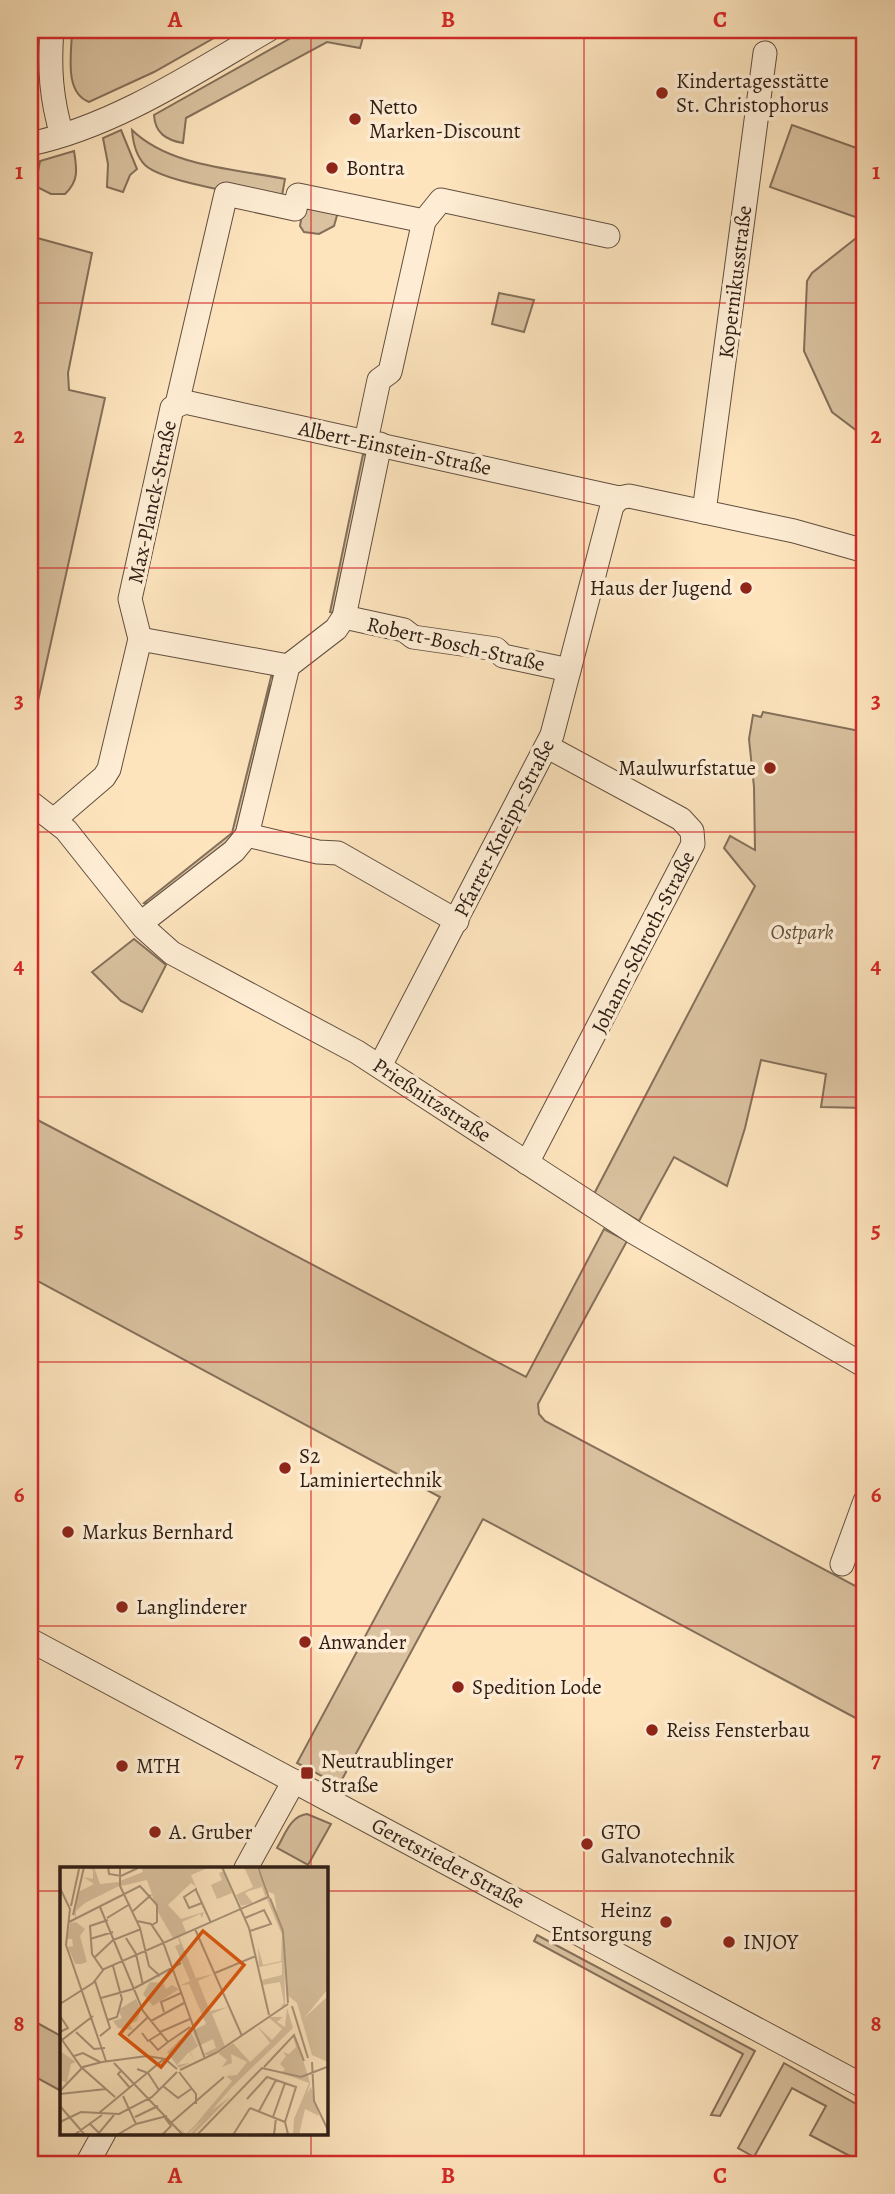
<svg xmlns="http://www.w3.org/2000/svg" width="895" height="2194" font-family="Alegreya,serif">
<style>
.green{fill:#dac2a0;stroke:#84705a;stroke-width:2}
.lines{fill:none;stroke-linecap:round;stroke-linejoin:round}
.minor-casing{stroke:#624f3f;stroke-width:25}
.minor{stroke:#feedd4;stroke-width:23}
.grid{fill:none;stroke:#d62828;stroke-width:2;stroke-opacity:0.55}
.poi-dot{fill:#8f2418;stroke:#feedd4;stroke-width:2.5}
.labels{text-anchor:middle;stroke-width:7;stroke-linejoin:round;paint-order:stroke}
.poi-label{font-size:21px;fill:#2e1d15;stroke:#feedd4;text-anchor:start}
.street-label{font-size:21px;fill:#2e1d15;stroke:#feedd4}
.park-label{font-size:21px;font-style:italic;fill:#624f3f;stroke:#feedd4}
.inset-road{fill:none;stroke:#aa947a;stroke-width:2}
.view{fill:#df560c;fill-opacity:0.15;stroke:#df560c;stroke-width:3.5}
.inset-edge{fill:none;stroke:#2e1d15;stroke-width:3.5}
.neatline{fill:none;stroke:#d62828;stroke-width:2.5}
.grid-label{font-size:23px;text-anchor:middle;font-weight:bold;fill:#d62828}
</style>
<rect width="100%" height="100%" fill="#fde4bd"/>
<filter id="stains"><feTurbulence type="fractalNoise" baseFrequency=".00286" numOctaves="4"/><feColorMatrix values="0 0 0 0 .2 0 0 0 0 .09 0 0 0 0 .02 0 0 0 .5 -.17"/></filter>
<radialGradient id="worn" r=".72"><stop offset=".6" stop-color="#630" stop-opacity="0"/><stop offset="1" stop-color="#630" stop-opacity=".3"/></radialGradient>
<g class="green">
<path d="M72,30h156l-74,42 -65,30c-26,-10 -17,-51 -17,-72z"/>
<path d="M305,30h60l-5,18 -33,-6 -141,76 -3,25c-17,-3 -28,-10 -29,-28z"/>
<path d="M792,125l73,26 -1,69 -94,-33z"/>
<path d="M121,130l16,39 -7,6 -7,17 -16,-5 1,-23 -5,-26z"/>
<path d="M132,130c38,37 104,39 153,49l-4,22c-29,-6 -117,-18 -136,-36 -9,-9 -12,-22 -13,-35z"/>
<path d="M74,151c3,18 5,30 -9,43h-14l-16,-8 5,-25z"/>
<path d="M310,207l28,5 -4,14 -15,8 -15,-2 -4,-6 3,-18z"/>
<path d="M865,231v206l-33,-25 -28,-61 3,-70 5,-8z"/>
<path d="M30,236l62,17 -24,120 1,17 36,8 -75,339z"/>
<path d="M499,293l35,7 -10,32 -32,-8z"/>
<path d="M363,454l3,1 -1,8 -32,150 -3,-1z"/>
<path d="M272,673l3,12h-4l-34,143 1,6 -90,70 -4,-1 88,-70z"/>
<path d="M763,712l102,20v376l-44,-1 5,-33 -65,-14 -16,68 -18,58 -53,-29 -35,64 -45,-27 161,-308 -31,-38 6,-12 25,14 -1,-63 -5,-48 4,-24 8,2z"/>
<path d="M134,939l32,26 -24,47 -21,-11 -29,-29z"/>
<path d="M30,1116l496,261 78,-148 23,12 -89,163 1,10 6,7 320,170v132l-382,-204 -144,266 -42,-22 143,-266 -410,-220z"/>
<path d="M307,1814l24,10 -23,41 -31,-17c8,-13 13,-32 30,-34z"/>
<path d="M537,1935l218,116 -35,65 -9,-1 32,-61 -209,-113z"/>
<path d="M30,2019l31,17v55l-31,-17z"/>
<path d="M784,2063l81,46v55l-55,-29 16,-29 -34,-18 -38,69 -16,-9z"/>
</g>
<g class="lines">
<defs>
<g id="minor">
<path d="M52,30c-3,37 -1,69 10,105"/>
<path d="M30,144c85,-18 164,-71 238,-114"/>
<path d="M177,404l49,-210 69,15 3,-14 126,26"/>
<path d="M366,441l13,-61 11,-8 34,-151 17,-21 167,36"/>
<path d="M704,512l61,-459"/>
<path d="M344,617l60,13 9,7 83,12 7,7 66,14"/>
<path d="M140,639l148,27"/>
<path d="M30,802l36,28 78,98 28,25 185,99 278,181 230,133"/>
<path d="M55,819l49,-42 5,-8 31,-130 -10,-40 42,-191 13,-6 434,96 10,-2 165,35 71,20"/>
<path d="M247,835l71,17 20,1 119,68"/>
<path d="M141,923l93,-72 13,-16 41,-169 48,-37 8,-12 36,-173"/>
<path d="M380,1066l172,-331 60,-229 7,-8"/>
<path d="M527,1163l166,-319 -1,-13 -11,-12 -133,-72"/>
<path d="M842,1564l23,-63"/>
<path d="M30,1640l835,447"/>
<path d="M246,1868l48,-87"/>
<path d="M87,2164l17,-31"/>
</g>
</defs>
<use href="#minor" class="minor-casing"/>
<use href="#minor" class="minor"/>
</g>
<path class="grid" d="M311,30v1838M584,30v2134M30,303h835M30,568h835M30,832h835M30,1097h835M30,1362h835M30,1626h835M30,1891h31M326,1891h539M311,2133v31"/>
<g class="poi-dot">
<circle cx="662" cy="93" r="7"/>
<circle cx="355" cy="119" r="7"/>
<circle cx="332" cy="168" r="7"/>
<circle cx="746" cy="588" r="7"/>
<circle cx="770" cy="768" r="7"/>
<circle cx="285" cy="1468" r="7"/>
<circle cx="68" cy="1532" r="7"/>
<circle cx="122" cy="1607" r="7"/>
<circle cx="305" cy="1642" r="7"/>
<circle cx="458" cy="1687" r="7"/>
<circle cx="652" cy="1730" r="7"/>
<circle cx="122" cy="1766" r="7"/>
<rect x="300" y="1766" width="14" height="14" rx="3.5"/>
<circle cx="155" cy="1832" r="7"/>
<circle cx="587" cy="1844" r="7"/>
<circle cx="666" cy="1922" r="7"/>
<circle cx="729" cy="1942" r="7"/>
</g>
<g class="labels">
<g class="poi-label">
<text x="676" y="88">Kindertagesstätte<tspan x="676" dy="24">St. Christophorus</tspan></text>
<text x="369" y="114">Netto<tspan x="369" dy="24">Marken-Discount</tspan></text>
<text x="346" y="175">Bontra</text>
<text x="732" y="595" text-anchor="end">Haus der Jugend</text>
<text x="756" y="775" text-anchor="end">Maulwurfstatue</text>
<text x="299" y="1463">S2<tspan x="299" dy="24">Laminiertechnik</tspan></text>
<text x="82" y="1539">Markus Bernhard</text>
<text x="136" y="1614">Langlinderer</text>
<text x="319" y="1649">Anwander</text>
<text x="472" y="1694">Spedition Lode</text>
<text x="666" y="1737">Reiss Fensterbau</text>
<text x="321" y="1768">Neutraublinger<tspan x="321" dy="24">Straße</tspan></text>
<text x="136" y="1773">MTH</text>
<text x="169" y="1839">A. Gruber</text>
<text x="601" y="1839">GTO<tspan x="601" dy="24">Galvanotechnik</tspan></text>
<text x="652" y="1917" text-anchor="end">Heinz<tspan x="652" dy="24">Entsorgung</tspan></text>
<text x="743" y="1949">INJOY</text>
</g>
<g class="street-label">
<text transform="translate(735 282) rotate(-83)" y="7">Kopernikusstraße</text>
<text transform="translate(395 448) rotate(12)" y="7">Albert-Einstein-Straße</text>
<text transform="translate(152 502) rotate(-78)" y="7">Max-Planck-Straße</text>
<text transform="translate(456 644) rotate(13)" y="7">Robert-Bosch-Straße</text>
<text transform="translate(504 828) rotate(-63)" y="7">Pfarrer-Kneipp-Straße</text>
<text transform="translate(643 942) rotate(-63)" y="7">Johann-Schroth-Straße</text>
<text transform="translate(432 1100) rotate(33)" y="7">Prießnitzstraße</text>
<text transform="translate(448 1863) rotate(28)" y="7">Geretsrieder Straße</text>
</g>
<g class="park-label">
<text x="802" y="939">Ostpark</text>
</g>
</g>
<g transform="translate(60 1867)">
<rect width="268" height="268" fill="#fde4bd"/>
<path d="M24,0h10l6,17 19,-2v4l-34,17 -9,8v9l-2,-6 4,-22 16,-8 -11,-7 10,2v-9zM81,0h69l-19,8 5,12 -5,-4 -23,22 13,14 23,-7 -2,6 -2,-4 -18,8 4,10 -7,5 17,41 18,-4 -16,7 12,30 18,-4 -16,7 13,32 -16,10 -6,-2 13,-6 -3,-9 -14,7 -7,-15 14,-7 -17,-40 -10,2 11,-5 -15,-35 5,-2 -2,-6h-5l-15,-26 -11,-32 -26,6 -1,-5 23,-9zM184,0h12l12,24 -9,-24h69v122l-24,29 24,-22v66l-16,-7 -15,-52 -10,-8 -3,-61 1,71 -5,2 4,-4 -4,-21 -17,3 -1,-5 20,-5v-13l-23,5 -4,-21 4,20 -1,-19 5,18 18,-4 1,-26 -15,-36 -10,4 10,-5 3,1 7,13 -3,-18 -5,-2 -3,4 -8,4 7,-4 -3,-9 -13,4 -4,2 8,10 -12,3 -5,-11 17,-8zM164,4l8,22 -15,6 -6,-14 11,-5 -3,-7zM16,55l9,7 -5,7 7,26 -6,2h-6l-7,-17 5,-1 -1,-7h-5l3,-16zM90,115l13,1 3,6 6,-4 7,4 -26,17 -10,-12zM76,132l5,11 -4,11 -7,3 3,6 -15,-2 -5,-7 9,-3 -4,-8zM227,141l6,20 -61,59 -20,23 18,-13 -36,37 -5,1 16,-17 -18,17h-2l-6,-7 7,6 9,-9 37,-44 -6,-5 11,-1 10,-13 -16,-8 1,9 -10,4 5,-7 -9,-7 15,-10 17,19 20,-19 -13,-17 15,14 10,-11 -14,-12h15l-6,5 8,5zM130,163l8,16 -8,6 5,9 -6,-9 -12,13 13,-2 -11,5 -12,-16zM233,170l3,1 13,41 1,5 -3,10 4,-7 8,29 -14,-7 -6,26h-6l1,-16 15,-36 -28,-10 4,-4 -5,-5 6,-8 -3,-4 6,2 7,-7zM0,184l16,11 -5,2 -4,19 -7,-3z" fill="#dac2a0"/>
<path class="inset-road" d="M48,0l1,7 12,2 17,-8M60,0v19l20,42 9,38 11,10M162,0l27,61 20,87M198,0l11,31M0,21l10,21 -4,36 40,116M210,31l13,33 5,72M142,36l-13,5 -5,-11 12,-8v1l15,33M11,39l8,-37M40,40l43,104 25,31 22,-15M73,44l18,-16M13,48l11,-48M47,51l23,-14M185,51l19,-8 7,14 -21,7M77,54l14,3 12,18 42,117M9,55l71,-36 17,19v17l-5,3M135,62l47,107M66,71l10,16 7,31M30,72l23,-7M34,91l19,-18 28,-11M43,103l-11,-16 -2,-28 18,-6M155,106l41,-17M35,114l15,47 -10,8M41,131l32,-9 48,-26M0,137l33,-21 11,-14 164,-72M232,139l16,52M104,145l-3,-10 20,-9M0,149l8,12 -8,4M48,153l9,-3 5,-18 -9,-33M91,154l33,-18M16,165l18,17 11,-1M100,165l30,-13M82,166l6,8 13,-8M68,169l20,-19M0,170l21,30 34,30M2,173l31,-24M90,174l8,9 10,-8M14,189l9,-3 17,9M252,195l2,39 14,29M54,196l69,72M204,200l30,-32 10,26M77,202l11,4 11,17M120,203l36,-17 72,-49M61,204l-3,3 12,14M119,205l17,22v10M103,219l15,12 13,-9M0,224l23,-24 19,-5 45,-6 18,3 12,10M0,227l46,-5M63,229l13,28M187,232l20,-22 29,10 -11,35M0,239l25,29M190,241l35,14 3,12M199,244l17,-31M39,246l65,-54M75,250l23,-11M213,250l12,-34M0,255l21,-10 38,2 33,-17 25,-25M112,255l52,-45M30,257l9,9 15,-18M215,261l-1,6 2,-16M14,268l28,-20M57,268l19,-11 31,-8M102,268l9,-9 -6,-8M137,268l65,-67 39,9 26,-10M173,268l17,-27"/>
<path class="view" d="M143,64l41,34 -83,102 -41,-33z"/>
<rect width="268" height="268" class="inset-edge"/>
</g>
<rect width="895" height="2194" fill="none" stroke="#fde4bd" stroke-width="77"/>
<rect x="38" y="38" width="818" height="2118" class="neatline"/>
<g class="grid-label">
<text x="175" y="27">A</text>
<text x="448" y="27">B</text>
<text x="720" y="27">C</text>
<text x="19" y="179">1</text>
<text x="876" y="179">1</text>
<text x="19" y="443">2</text>
<text x="876" y="443">2</text>
<text x="19" y="708">3</text>
<text x="876" y="708">3</text>
<text x="19" y="973">4</text>
<text x="876" y="973">4</text>
<text x="19" y="1237">5</text>
<text x="876" y="1237">5</text>
<text x="19" y="1502">6</text>
<text x="876" y="1502">6</text>
<text x="19" y="1767">7</text>
<text x="876" y="1767">7</text>
<text x="19" y="2031">8</text>
<text x="876" y="2031">8</text>
<text x="175" y="2183">A</text>
<text x="448" y="2183">B</text>
<text x="720" y="2183">C</text>
</g>
<rect width="100%" height="100%" filter="url(#stains)"/>
<rect width="100%" height="100%" fill="url(#worn)"/>
</svg>
